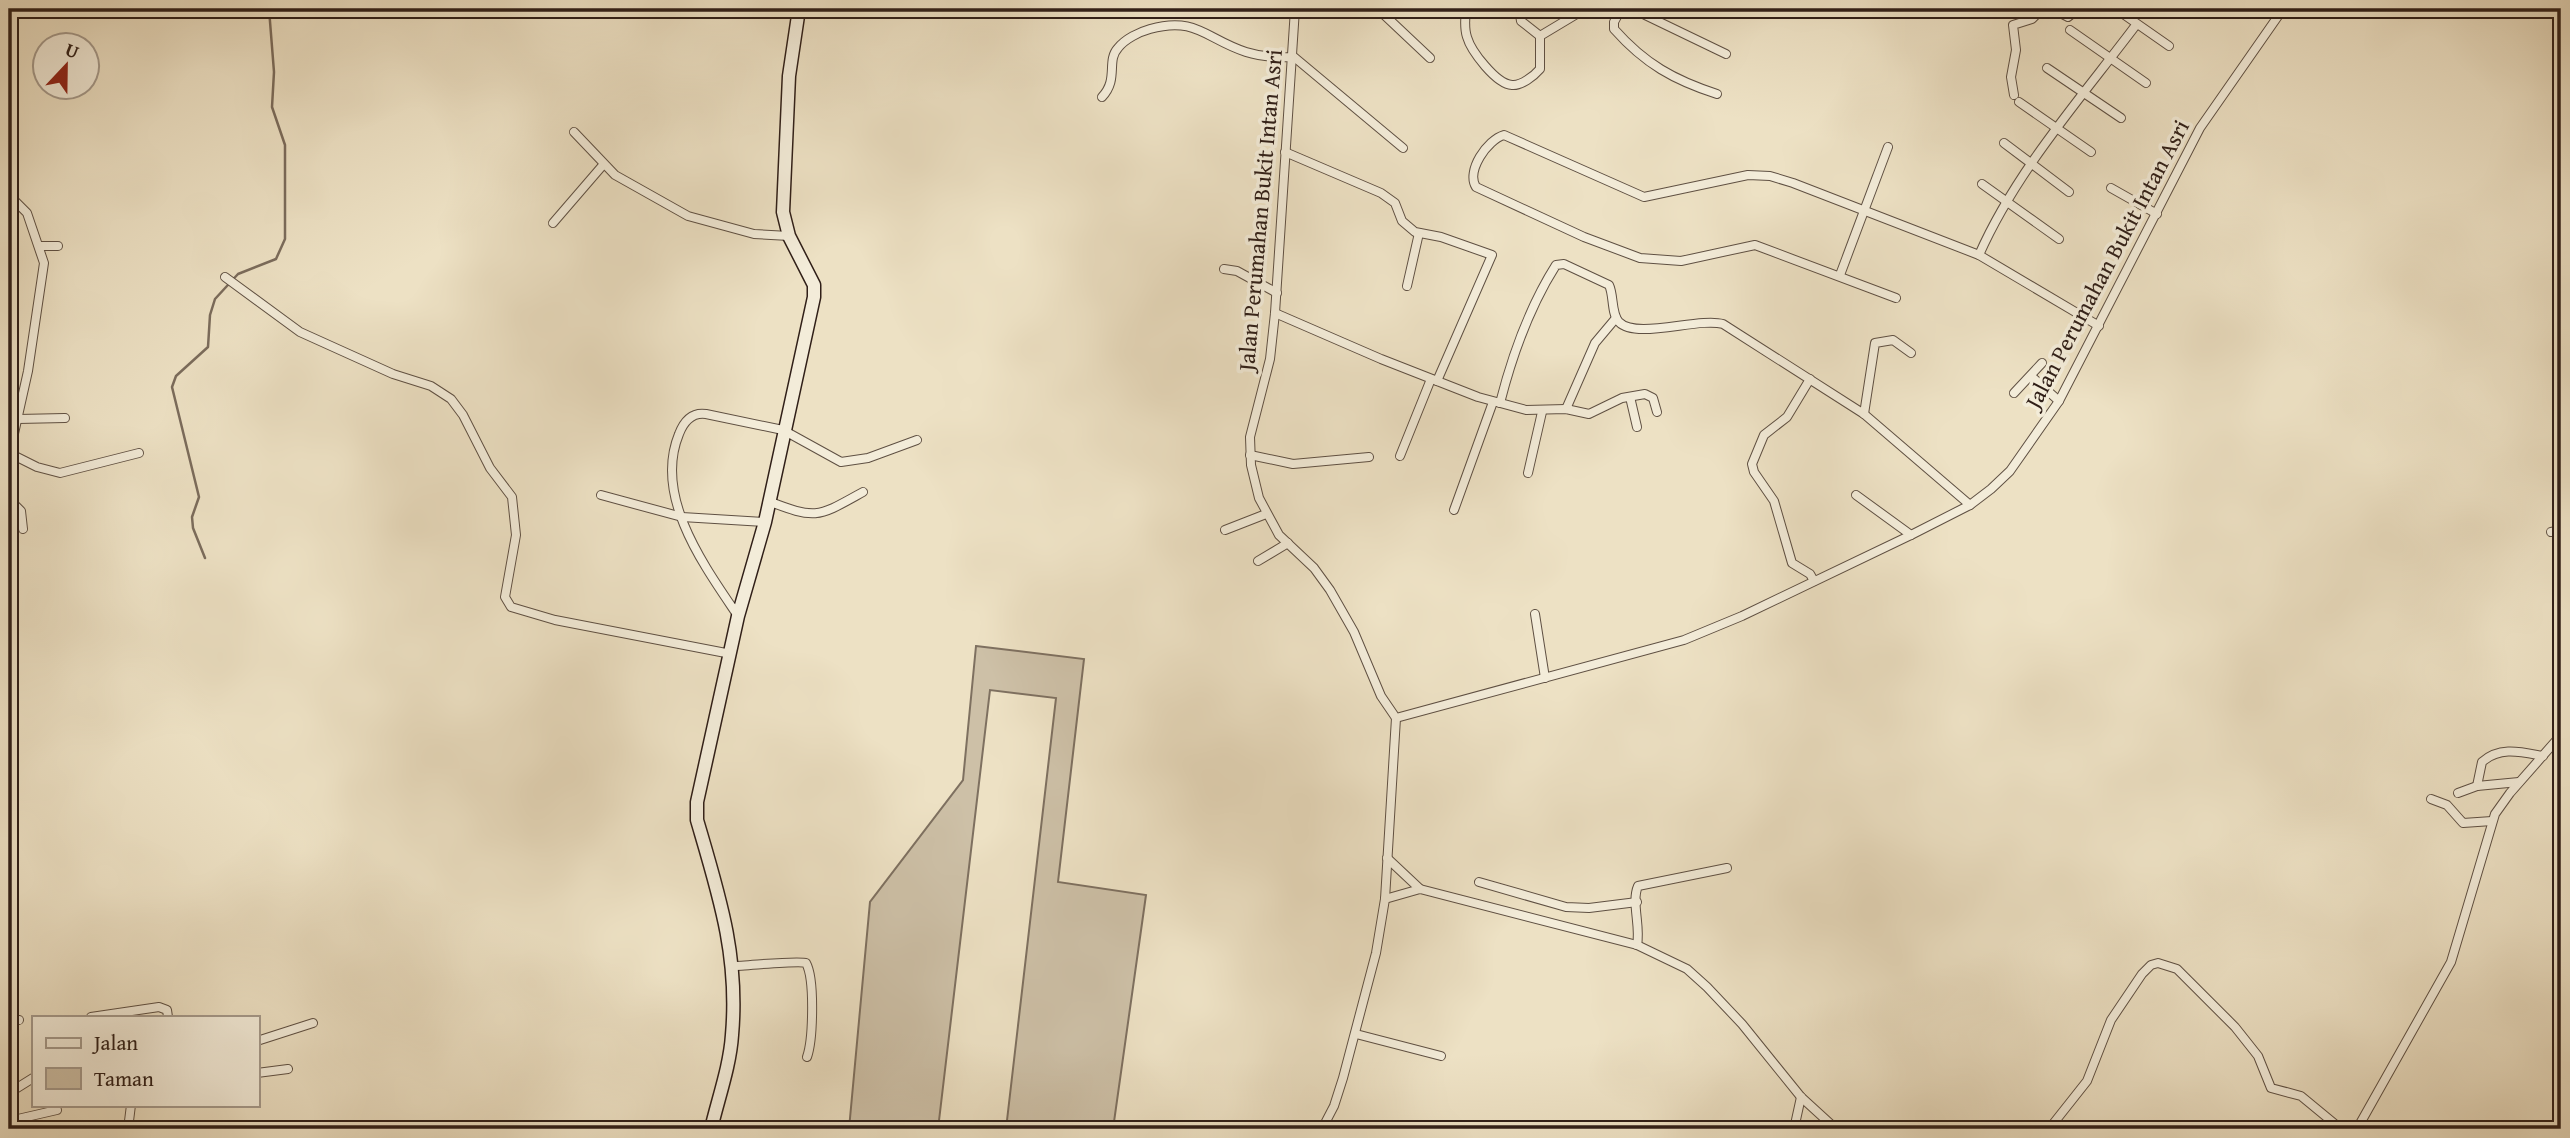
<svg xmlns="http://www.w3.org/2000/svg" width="2570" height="1138" font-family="'Gentium Book Plus',serif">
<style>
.green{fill:#cdc0a7;stroke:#7e7060;stroke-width:2}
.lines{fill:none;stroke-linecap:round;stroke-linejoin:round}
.stream{stroke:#7b6c5c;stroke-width:2.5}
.street-casing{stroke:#5f5043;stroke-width:10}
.secondary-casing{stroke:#301f18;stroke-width:15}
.street{stroke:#f3ecd9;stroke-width:8}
.secondary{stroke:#f3ecd9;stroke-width:12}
.labels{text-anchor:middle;stroke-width:7;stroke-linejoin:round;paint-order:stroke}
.street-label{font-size:23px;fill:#301f18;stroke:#f3ecd9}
</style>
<rect width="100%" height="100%" fill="#ede1c4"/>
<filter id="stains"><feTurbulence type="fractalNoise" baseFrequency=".00286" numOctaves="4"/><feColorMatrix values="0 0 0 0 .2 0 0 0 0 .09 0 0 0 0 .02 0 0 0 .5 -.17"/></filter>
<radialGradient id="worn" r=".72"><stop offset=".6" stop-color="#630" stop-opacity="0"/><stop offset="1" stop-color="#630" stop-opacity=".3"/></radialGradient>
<path class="green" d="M976,646l108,13 -26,223 88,13 -33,234h-107l50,-431 -66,-8 -52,439h-89l21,-227 93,-122z"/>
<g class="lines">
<path class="stream" d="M205,558l-12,-30 -1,-11 7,-20 -27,-110 4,-11 32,-29 2,-32 5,-16 23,-25 38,-15 9,-20v-94l-13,-38 2,-35 -5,-63"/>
<defs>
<g id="street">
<path d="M1295,9l-20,304 -5,46 -20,78 1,28 8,33 20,37 35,33 16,22 24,42 27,64 15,22 288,-78 58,-24 169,-81 59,-30 21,-16 19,-18 49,-70 141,-273 83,-119"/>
<path d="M1378,9l52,49"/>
<path d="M1466,9c-1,9 -2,19 1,28 4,14 29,47 45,48 9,1 22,-9 28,-16v-33"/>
<path d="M1519,9l2,12 19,15 45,-27"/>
<path d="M1621,9l-7,13v7c31,35 60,51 103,65"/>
<path d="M1642,9l3,6 81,39"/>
<path d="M2053,9l15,8 10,-8"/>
<path d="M2116,9l53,37"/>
<path d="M2070,30l76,53"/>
<path d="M2047,68l74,50"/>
<path d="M2014,95l-3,-18 5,-27 -3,-25 19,-6 10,-10"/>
<path d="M1102,97c17,-18 4,-36 16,-49 7,-9 21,-16 32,-19 46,-13 56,10 96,23 16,5 31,6 48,5l109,91"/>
<path d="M2019,102l72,50"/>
<path d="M574,132l41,43 73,41 66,18 35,2"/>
<path d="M2004,143l65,49"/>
<path d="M1285,152l96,41 14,10 7,18 13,11 26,5 51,18 -55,126"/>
<path d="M1982,184l77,55"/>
<path d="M2111,188l46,26"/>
<path d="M9,195l18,18 17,50 -16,108 -19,85"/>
<path d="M553,223l50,-58"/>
<path d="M40,246h18"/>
<path d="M1979,255c37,-84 102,-157 157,-230"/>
<path d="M1224,269l13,2 40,22"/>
<path d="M1840,275l48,-128"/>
<path d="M225,277l75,55 93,42 38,12 20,13 12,16 27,53 22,29 4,38 -11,62 6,10 44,13 176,34"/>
<path d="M1407,286l12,-53"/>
<path d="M1896,298l-141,-53 -74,16 -41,-3 -56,-21 -108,-50c-10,-16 11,-47 28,-52l140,62 104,-22 22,1 23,7 186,72 120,71"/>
<path d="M1275,313l106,46 97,38 48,13 40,-1 23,5 33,-16 23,-4 8,4 4,14"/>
<path d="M2031,376l28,25"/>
<path d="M1810,379l-23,38 -23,18 -12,29 2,8 20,29 18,62 18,11 4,7"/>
<path d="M2014,393l28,-30"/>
<path d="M1630,397l7,30"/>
<path d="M1500,403c12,-47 30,-97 56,-138l8,-1 45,21c5,10 2,29 10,37 17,18 80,-5 104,2l141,90 106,91"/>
<path d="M1566,409l29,-66 21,-25"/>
<path d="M1864,414l11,-71 18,-3 18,13"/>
<path d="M18,419l47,-1"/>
<path d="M9,453l28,14 23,6 79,-20"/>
<path d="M1250,455l43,9 76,-7"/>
<path d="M1400,456l31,-77"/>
<path d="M1528,473l14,-61"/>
<path d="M601,495l81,22 83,5"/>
<path d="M1856,495l55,40"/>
<path d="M9,499l12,12 2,18"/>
<path d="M768,501c49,19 50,16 95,-9"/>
<path d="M1454,510l39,-108"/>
<path d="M1225,530l41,-16"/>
<path d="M2551,532l10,-2"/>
<path d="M1258,561l30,-18"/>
<path d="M1535,614l10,64"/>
<path d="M738,616c-33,-49 -85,-119 -59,-182 5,-13 13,-22 27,-20l77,16 58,32 27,-4 49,-18"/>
<path d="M2477,786l5,-24c18,-16 39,-10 61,-6"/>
<path d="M2458,793l19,-7 42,-4"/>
<path d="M2431,799l16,6 16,18 29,-2"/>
<path d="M1387,858l33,31"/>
<path d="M1479,882l87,25 23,1 48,-6"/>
<path d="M1385,899l35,-10 217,56 50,24 20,18 35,37 59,73 35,32"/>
<path d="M1637,945c4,-18 -6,-43 1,-59l89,-18"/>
<path d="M733,966c13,0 66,-6 73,-3 9,16 7,77 1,94"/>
<path d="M91,1017l68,-10 8,3 1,7"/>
<path d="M9,1019l10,1"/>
<path d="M1356,1034l85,22"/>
<path d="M257,1041l56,-18"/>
<path d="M257,1073l31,-4"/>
<path d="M9,1093l24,-15"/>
<path d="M9,1121l48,-11"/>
<path d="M128,1129l3,-24"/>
<path d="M1322,1129l12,-23 9,-28 33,-125 9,-54 11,-181"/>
<path d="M1794,1129l7,-32"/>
<path d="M2049,1129l38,-48 24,-61 31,-46 9,-9 7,-2 19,6 58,58 23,29 13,32 30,8 40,33"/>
<path d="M2357,1129l94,-167 44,-148 15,-21 51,-58"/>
</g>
<path id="secondary" d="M711,1129c7,-30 19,-63 21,-94 7,-79 -13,-140 -35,-215v-18l41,-186 27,-94 49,-225v-12l-25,-49 -6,-24 6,-136 10,-67"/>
</defs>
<use href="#street" class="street-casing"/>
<use href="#secondary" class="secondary-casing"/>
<use href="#street" class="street"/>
<use href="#secondary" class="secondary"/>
</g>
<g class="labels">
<g class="street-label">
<text transform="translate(1260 210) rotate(-85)" y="8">Jalan Perumahan Bukit Intan Asri</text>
<text transform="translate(2107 264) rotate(-62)" y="8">Jalan Perumahan Bukit Intan Asri</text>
</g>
</g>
<rect width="2570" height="1138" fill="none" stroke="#ede1c4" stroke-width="35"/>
<rect x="10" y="10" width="2549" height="1117" fill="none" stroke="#301f18" stroke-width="3.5"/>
<rect x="18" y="18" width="2535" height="1103" fill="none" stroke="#301f18" stroke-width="2"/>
<rect x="32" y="1016" width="228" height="91" fill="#f3ecd9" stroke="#a59a8c" stroke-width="2"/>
<rect x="46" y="1038" width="35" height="10" fill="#f3ecd9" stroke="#a59a8c" stroke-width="2"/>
<text x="94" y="1050" font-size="21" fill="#301f18">Jalan</text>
<rect x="46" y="1068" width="35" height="21" fill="#cdc0a7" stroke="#a59a8c" stroke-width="2"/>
<text x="94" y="1086" font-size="21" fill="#301f18">Taman</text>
<g transform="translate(66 66) rotate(22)"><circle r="33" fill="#f3ecd9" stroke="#a59a8c" stroke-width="2"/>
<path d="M0-5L12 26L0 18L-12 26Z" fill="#8f2418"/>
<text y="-10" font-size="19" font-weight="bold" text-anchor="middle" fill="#301f18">U</text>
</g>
<rect width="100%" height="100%" filter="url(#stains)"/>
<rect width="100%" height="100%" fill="url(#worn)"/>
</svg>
